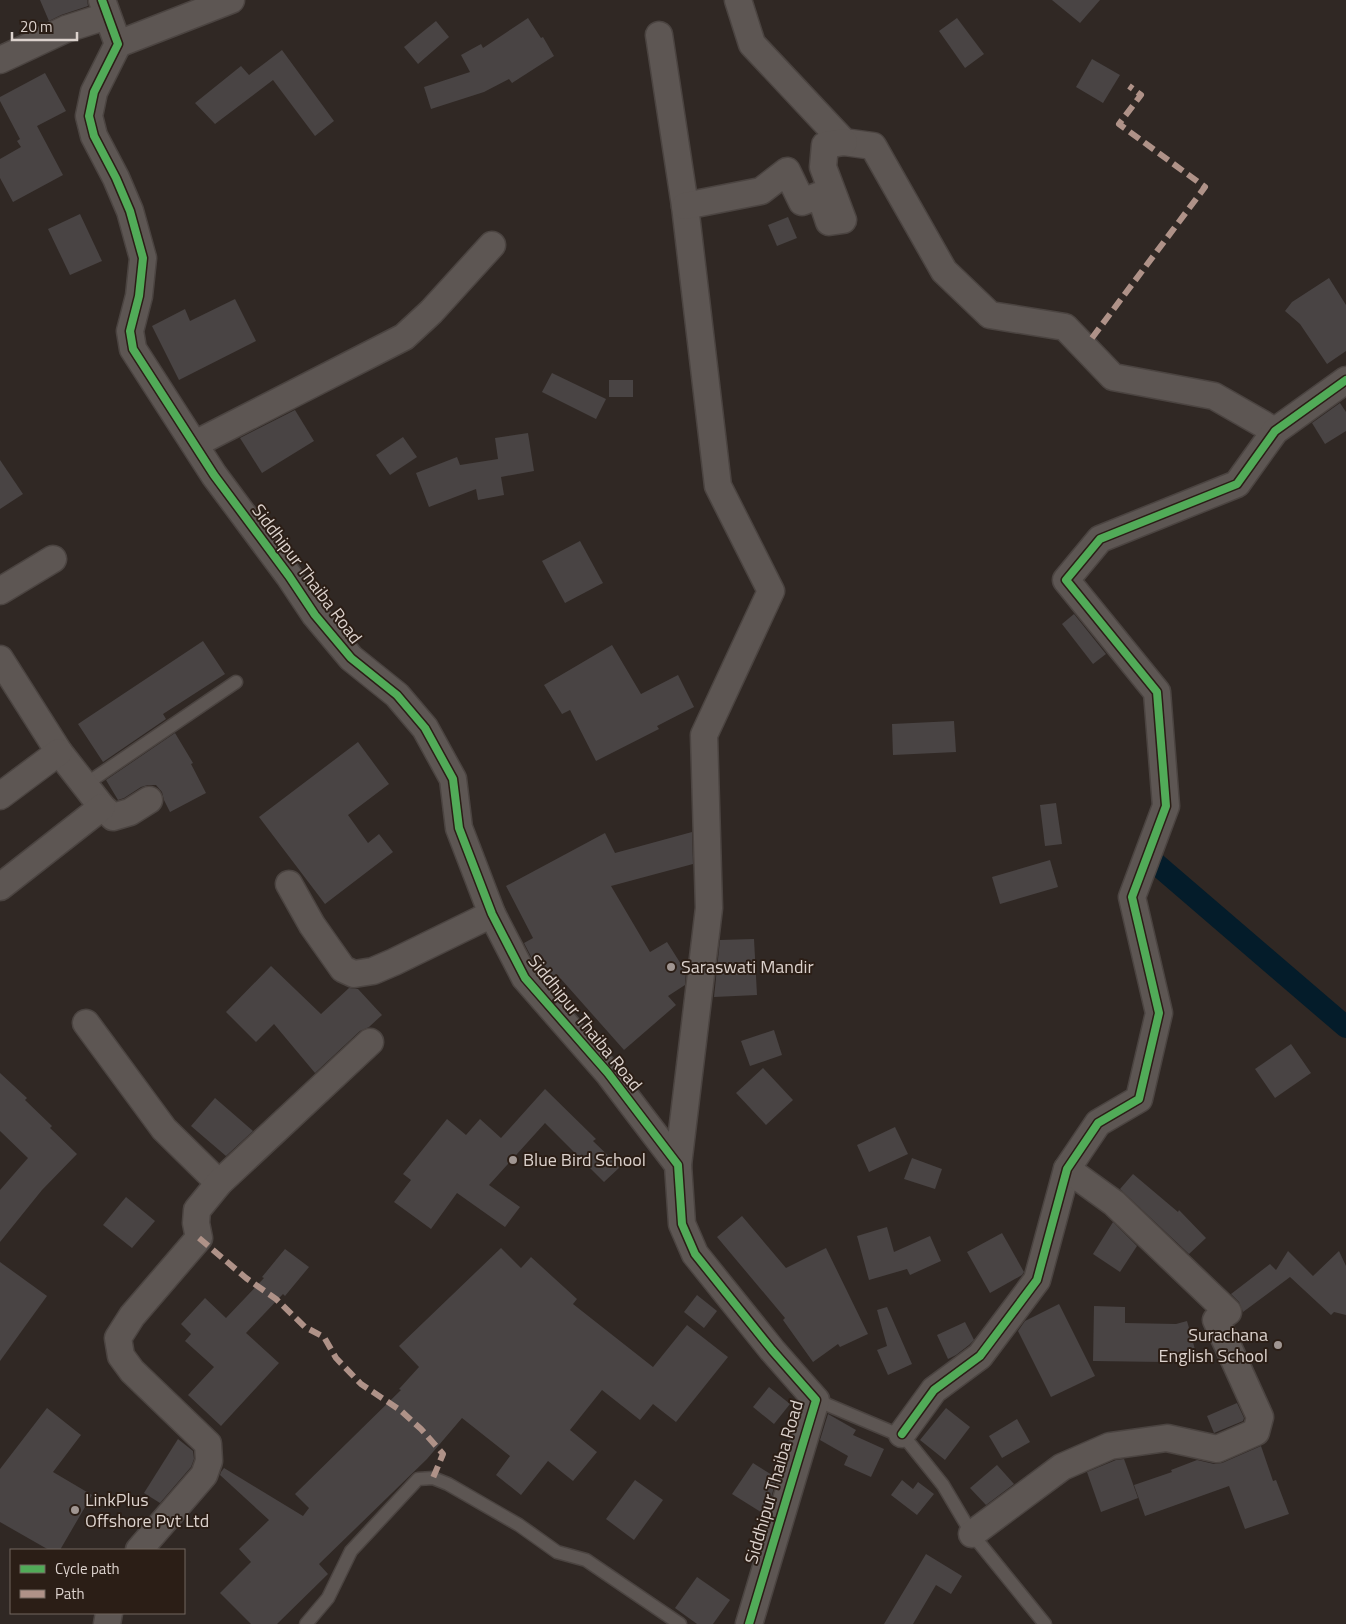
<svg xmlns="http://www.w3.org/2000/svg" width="1346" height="1624" font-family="'Titillium Web',sans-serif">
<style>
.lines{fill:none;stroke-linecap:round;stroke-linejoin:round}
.canal{stroke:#041c2a;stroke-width:22}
.building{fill:#494444}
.service-casing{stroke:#4b4441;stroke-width:15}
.minor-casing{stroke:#4b4441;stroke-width:29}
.service{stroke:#5d5653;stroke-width:12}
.minor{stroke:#5d5653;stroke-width:26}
.quiet{stroke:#af9288;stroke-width:6;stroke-dasharray:12 6;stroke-linecap:butt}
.cycleway-casing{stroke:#2b1e16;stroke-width:11}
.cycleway{stroke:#51ab58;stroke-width:8}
.poi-dot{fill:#a09692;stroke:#2b1e16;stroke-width:2}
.labels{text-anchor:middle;stroke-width:4;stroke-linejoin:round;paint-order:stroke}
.street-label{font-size:18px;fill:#dcd2cd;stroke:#2b1e16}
.poi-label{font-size:18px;fill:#dcd2cd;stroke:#2b1e16;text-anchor:start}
</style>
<rect width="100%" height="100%" fill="#302824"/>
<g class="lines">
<path class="canal" d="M1147,856l199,171"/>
</g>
<g class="building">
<path d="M40,0h47l1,6 -27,9 -12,6z"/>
<path d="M1052,0h48l-20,23z"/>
<path d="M528,18l13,20 2,-1 11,19 -42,27 -3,-4 -25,13 -53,17 -7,-22 46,-15 -9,-17 20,-11 2,4z"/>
<path d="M957,18l27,36 -19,14 -26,-37z"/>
<path d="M436,21l13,16 -31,27 -14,-17z"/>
<path d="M282,50l52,71 -19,15 -42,-56 -58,44 -20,-21 46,-37 8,9z"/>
<path d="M1092,59l28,16 -17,28 -27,-16z"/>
<path d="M45,73l21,38 -29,15 26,49 -50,27 -13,-24v-19l21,-12 -4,-6 3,-2 -20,-38v-4z"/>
<path d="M80,214l22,47 -32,14 -22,-46z"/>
<path d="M788,217l9,21 -20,8 -9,-21z"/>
<path d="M1329,278l17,27v46l-19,13 -27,-40 -15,-13 7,-9z"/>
<path d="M235,299l21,42 -77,39 -27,-54 33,-17 5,12z"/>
<path d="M552,373l54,26 -10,20 -54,-27z"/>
<rect x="609" y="380" width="24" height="17"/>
<path d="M1340,403l6,9v19l-21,13 -13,-21z"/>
<path d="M295,410l19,31 -52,32 -22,-35z"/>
<path d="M528,433l6,38 -33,6 3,18 -26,5 -2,-11 -47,18 -13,-34 41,-16 3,8 38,-6 -3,-21z"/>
<path d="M403,437l14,20 -27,18 -14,-20z"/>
<path d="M0,460l23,34 -23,15z"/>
<path d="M580,541l23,42 -38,20 -23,-42z"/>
<path d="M1074,614l32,40 -13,10 -31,-40z"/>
<path d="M203,641l22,33 -62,40 3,5 -63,43 -25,-38z"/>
<path d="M612,645l29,49 37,-19 16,32 -37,19 2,3 -63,32 -26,-51 -8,4 -18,-29z"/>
<path d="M954,721l2,31 -63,3 -1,-31z"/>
<path d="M175,733l18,30 -2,1 15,29 -36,19 -6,-12 -2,-8 -6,-7h-8l-7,2 -17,11 -6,2 -12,-20z"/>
<path d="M358,742l31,42 -41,31 20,28 11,-9 14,18 -68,52 -66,-87z"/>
<path d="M1056,803l6,41 -17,2 -5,-41z"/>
<path d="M692,832l1,32 -82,22 39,66 17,-10 19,30 -1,13 -17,11 8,9 -52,45 -63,-71 -10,6 -13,-15 -14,-27 9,-5 -27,-52 99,-53 10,20z"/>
<path d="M1050,860l8,27 -58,17 -8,-27z"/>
<path d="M754,939l3,56 -43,2 6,-57z"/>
<path d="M271,966l50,48 28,-26 9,1 24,26 -13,12 -9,4 -45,42 -41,-49 -18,18 -30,-30z"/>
<path d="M774,1030l8,25 -32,11 -9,-25z"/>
<path d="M1291,1044l20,29 -36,25 -20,-29z"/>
<path d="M763,1068l30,32 -27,25 -30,-32z"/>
<path d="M0,1073l27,25 -2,2 27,26 -2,2 27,26 -35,36 -42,52v-52l28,-32 -28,-27z"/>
<path d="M545,1089l51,50 -3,2 27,26 -16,15 -59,-59 -56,62 31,22 -15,20 -48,-34 -26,36 -37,-27 17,-22 -8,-6 44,-55 19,16 14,-16 21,19z"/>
<path d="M215,1098l38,33 -27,25 -35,-30z"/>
<path d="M895,1127l13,27 -39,18 -12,-27z"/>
<path d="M912,1158l30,11 -7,20 -31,-10z"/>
<path d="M1133,1174l45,38 1,-2 27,28 -17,16 -69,-65z"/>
<path d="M126,1197l29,24 -23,27 -29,-23z"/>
<path d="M742,1216l44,52 40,-20 42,86 -28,13 -2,-3 -25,18 -30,-42 2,-2 -68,-81z"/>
<path d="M1113,1222l24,24 -17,26 -27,-18z"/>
<path d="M887,1227l7,25 36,-16 11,25 -31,14 -3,-6 -38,11 -12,-44z"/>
<path d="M1002,1233l22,39 -2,3 -32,18 -23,-41z"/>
<path d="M501,1248l20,20 10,-11 46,42 -4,5 80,63 34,-42 41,32 -52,65 -23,-18 -13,16 -38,-30 -32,40 27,22 -24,29 -25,-20 -27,34 -25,-20 14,-19 -48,-38 -35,41 -108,105 9,10 -51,50h-26l-31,-31 31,-31 -12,-13 30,-29 -49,-45 1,-3 3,-4 79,48 6,-8 -14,-14 106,-104 -2,-1 20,-22 -20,-21z"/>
<path d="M285,1249l24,18 -24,29 -2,-2 -37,39 33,30 -58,63 -33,-31 26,-28 -29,-26 6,-7 -10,-10 24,-26 21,20 38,-40 -2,-1z"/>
<path d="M1288,1251l25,25 26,-25 7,15v49l-12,-3 -3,3 -41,-38 -47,35 -4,-10 -8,-8 39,-30 6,6z"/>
<path d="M0,1262l47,34 -47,65z"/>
<path d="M697,1295l20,16 -13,17 -20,-16z"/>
<path d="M1059,1304l36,72 -44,21 -33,-66 7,-10z"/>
<path d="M1094,1306l31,1v16l51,1 11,-3 9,32 -33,9 -70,-1z"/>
<path d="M887,1307l25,57 -24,11 -11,-25 10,-4 -10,-36z"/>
<path d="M965,1322l9,18 -5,5 -13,10 -8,4 -11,-24z"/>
<path d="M769,1387l21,17 -16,20 -21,-17z"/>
<path d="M1237,1403l7,15 -1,3 -29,12 -7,-17z"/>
<path d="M47,1408l34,27 -28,37 39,23 -32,55h-11l-49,-28v-53z"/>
<path d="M946,1408l24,19 -25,33 -25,-20z"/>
<path d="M828,1414l28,16 -3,5 31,14 -13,28 -27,-12 4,-9 -28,-16z"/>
<path d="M1017,1419l13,23 -28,16 -13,-22z"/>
<path d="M178,1439l15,12 1,8 -3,8 -31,36 -16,-10z"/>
<path d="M1261,1446l12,35 3,-1 13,34 -44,15 -16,-43 -84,30 -11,-31 38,-13 -1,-2 26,-10 17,4 8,-1z"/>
<path d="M1124,1459l14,39 -37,14 -14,-40 29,-12z"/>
<path d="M753,1463l24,15 -9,29 -4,7 -32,-20z"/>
<path d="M997,1465l17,19 -28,21 -16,-17z"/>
<path d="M635,1480l28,20 -29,40 -28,-21z"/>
<path d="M902,1480l11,9 5,-7 16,12 -17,21 -26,-20z"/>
<path d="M926,1554l36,22 -11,18 -15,-9 -23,39h-29z"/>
<path d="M697,1577l33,23 -17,24h-16l-22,-16z"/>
</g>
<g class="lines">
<defs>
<g id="service">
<path d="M86,784l150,-102"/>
<path d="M816,1400l76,32 10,2 41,51 29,49 73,90"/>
<path d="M306,1624l22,-26 23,-47 67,-72 15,-1 15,6 71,41 38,27 29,8 94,64"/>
</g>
<g id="minor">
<path d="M102,0l16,44 -24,48 -5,24 5,20 22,42 14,33 13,47 -4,38 -9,35 3,18 81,126 75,101 26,39 36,43 46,37 28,33 28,51 6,49 33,86 33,64 83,95 70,92 4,59 13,30 77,96 44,50 -67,224"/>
<path d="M738,0l14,44 92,98 29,4 71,125 46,44 75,12 48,50 101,19 61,35"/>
<path d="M659,35l26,171 33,280 53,105 -67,144 5,173 -31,257"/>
<path d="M118,44l113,-44"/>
<path d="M0,60l66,-31 41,-13"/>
<path d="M685,206l76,-15 26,-20 15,31 18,-7 9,27 14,-2 -20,-53 2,-22 19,-3"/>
<path d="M195,444l209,-107 27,-25 61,-67"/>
<path d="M0,591l53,-32"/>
<path d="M0,659l59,93 43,55 11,10 17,-5 19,-12"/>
<path d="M0,796l59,-44"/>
<path d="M289,884l23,41 31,44 11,5 19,-3 21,-9 98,-48"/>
<path d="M0,887l102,-80"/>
<path d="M86,1023l78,106 55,54"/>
<path d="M902,1434l32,-44 46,-34 57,-76 30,-111 31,-46 41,-24 20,-86 -27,-116 34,-91 -9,-114 -91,-112 34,-41 137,-55 38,-53 71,-51"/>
<path d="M972,1534l90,-67 48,-21 57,-8 50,11 39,-17 4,-15 -44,-97 12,-8 -114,-109 -47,-34"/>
<path d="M139,1550l65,-75 5,-14 -1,-17 -76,-73 -11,-15 -3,-18 14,-22 67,-78 -3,-15 1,-13 22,-27 151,-141"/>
<path d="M107,1624l2,-11"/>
</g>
</defs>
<use href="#service" class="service-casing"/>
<use href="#minor" class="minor-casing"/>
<use href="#service" class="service"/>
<use href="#minor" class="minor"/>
<g class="quiet">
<path d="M1092,338l113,-151 -86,-63 22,-29 -12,-9"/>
<path d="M199,1238l47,40 30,21 29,28 19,10 12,21 25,26 39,26 21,19 22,25 -10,24"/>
</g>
<defs>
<g id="cycleway">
<path d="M102,0l16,44 -24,48 -5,24 5,20 22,42 14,33 13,47 -4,38 -9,35 3,18 81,126 75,101 26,39 36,43 46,37 28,33 28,51 6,49 33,86 33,64 83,95 70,92 4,59 13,30 77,96 44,50 -67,224"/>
<path d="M902,1434l32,-44 46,-34 57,-76 30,-111 31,-46 41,-24 20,-86 -27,-116 34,-91 -9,-114 -91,-112 34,-41 137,-55 38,-53 71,-51"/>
</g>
</defs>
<use href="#cycleway" class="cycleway-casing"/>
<use href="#cycleway" class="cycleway"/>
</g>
<g class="poi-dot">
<circle cx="671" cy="967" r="5"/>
<circle cx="513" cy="1160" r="5"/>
<circle cx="1278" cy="1345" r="5"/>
<circle cx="75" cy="1510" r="5"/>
</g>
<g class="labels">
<g class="street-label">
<text transform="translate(307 574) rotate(53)" y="6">Siddhipur Thaiba Road</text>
<text transform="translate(585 1023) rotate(51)" y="6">Siddhipur Thaiba Road</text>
<text transform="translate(774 1482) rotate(-74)" y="6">Siddhipur Thaiba Road</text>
</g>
<g class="poi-label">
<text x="681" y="973">Saraswati Mandir</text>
<text x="523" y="1166">Blue Bird School</text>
<text x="1268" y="1341" text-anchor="end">Surachana<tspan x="1268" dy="21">English School</tspan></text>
<text x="85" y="1506">LinkPlus<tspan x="85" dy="21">Offshore Pvt Ltd</tspan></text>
</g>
</g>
<rect x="10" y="1549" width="175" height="65" fill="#2b1e16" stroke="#72665f"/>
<rect x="20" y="1565" width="25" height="8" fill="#51ab58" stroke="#72665f"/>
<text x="55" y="1574" font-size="15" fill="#dcd2cd">Cycle path</text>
<rect x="20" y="1590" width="25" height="8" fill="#af9288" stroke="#72665f"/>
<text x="55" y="1599" font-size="15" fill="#dcd2cd">Path</text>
<path d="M12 32v8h65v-8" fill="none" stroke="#dcd2cd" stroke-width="2.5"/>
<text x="20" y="32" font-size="15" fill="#dcd2cd" stroke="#2b1e16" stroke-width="4" paint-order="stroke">20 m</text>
</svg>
